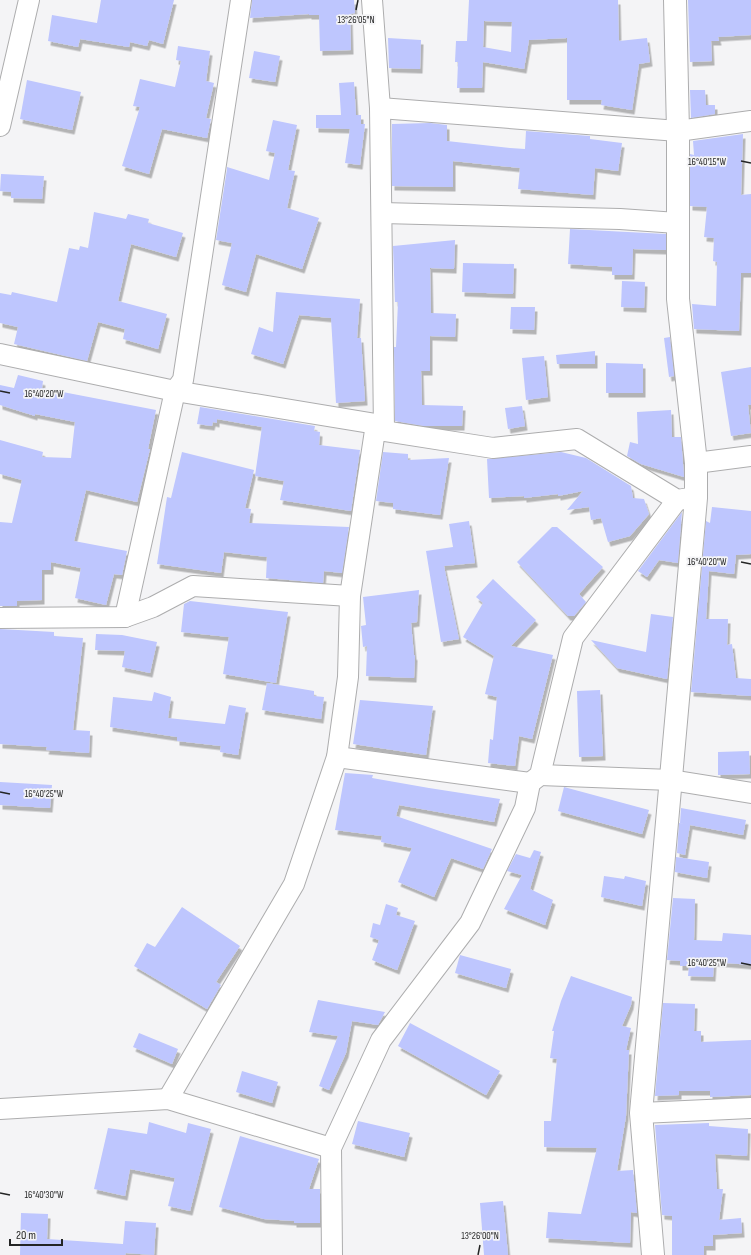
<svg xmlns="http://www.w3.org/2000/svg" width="751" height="1255" font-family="'Sofia Sans Condensed',sans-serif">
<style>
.building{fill:#bec6fe;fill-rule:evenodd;filter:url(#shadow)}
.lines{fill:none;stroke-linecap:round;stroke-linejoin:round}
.street-casing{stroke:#adadae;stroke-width:22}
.secondary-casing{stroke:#adadae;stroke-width:24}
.street{stroke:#fff;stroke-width:20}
.secondary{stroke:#fff;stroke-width:22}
.ticks{fill:none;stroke:#242525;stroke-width:1.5}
.ticks-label{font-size:10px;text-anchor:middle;fill:#242525;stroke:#f4f4f6;stroke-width:3.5;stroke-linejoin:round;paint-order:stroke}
</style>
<defs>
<filter id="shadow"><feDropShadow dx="2.5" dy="4.5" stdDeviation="0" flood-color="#0004"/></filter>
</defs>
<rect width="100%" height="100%" fill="#f4f4f6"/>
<g class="building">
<path d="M101,0h73l-11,44 -14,-4 -2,6 -17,-4 -1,5 -49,-8 -2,8 -30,-6 4,-26 45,8z"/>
<path d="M252,0h102l1,13 -5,1 1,36 -31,1 -1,-36h-10v-1l-59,4z"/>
<path d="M469,0h149l1,41 28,-3 3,24 -11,2 -7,46 -31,-5 1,-5h-35v-62l-38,2 -5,29 -41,-7 -1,26h-25l1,-26h-3l1,-21h11zM484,21l28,1 -1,30 -28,-5z"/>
<path d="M688,0h63v35l-33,2 1,4h-8l1,20 -22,1z"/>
<path d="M388,38l33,2 -1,29 -31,-1z"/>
<path d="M178,46l32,5 -4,30 8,2 -8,35 5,1 -4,19 -45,-9 -13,45 -27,-8 18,-59 -7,-1 7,-27 35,8 6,-26 -5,-1z"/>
<path d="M254,51l26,5 -5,26 -26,-4z"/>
<path d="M27,80l54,12 -9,38 -52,-11z"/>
<path d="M354,82l2,33h5v9h4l-5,41 -15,-2 5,-34 -34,-1v-13h25l-2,-32z"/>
<path d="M690,90h15l1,15h9v9l-24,4z"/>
<path d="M273,120l24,5 -9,45 7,1 -8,37 32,10 -17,51 -46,-15 -10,38 -24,-7 10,-42 -16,-3 11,-71v-2l42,13 6,-27 -9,-2z"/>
<path d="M430,123l17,2v16l63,7 15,1 1,-18 64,5v3l32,4 -4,28 -23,-3 -2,27 -75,-6 2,-21 -67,-7v26l-61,-1v-62z"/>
<path d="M743,134l-2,61 10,-1v79h-10l-2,58 -45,-2 -2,-25 24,2 1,-44 -4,-1 1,-23 -10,-1 3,-30 -17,-1v-52l4,1 -1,-14z"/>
<path d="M1,174l43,2 -2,23 -31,-1v-6l-11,-1z"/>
<path d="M94,212l32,7 2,-5 21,5 -1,4 35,10 -7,24 -45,-13 -13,57 49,13 -9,35 -35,-10 2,-10 -27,-7 -11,39 -73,-17 4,-17 -18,-4v-30l11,2 1,-3 45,10 12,-54 10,2 1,-4 8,2z"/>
<path d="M570,229l96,5v16l-33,-1 -1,26h-20v-8l-44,-3z"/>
<path d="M455,240l-1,29 -24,-1 1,45 25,1 -1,23 -25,-1v35h-9l1,34 41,1 -1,20h-38l-29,-5 -1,-74h2l2,-45h-3l-2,-56z"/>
<path d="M463,263l51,1 -1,30 -51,-2z"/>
<path d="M622,281l23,1 -1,26 -23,-1z"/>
<path d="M276,292l84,7 -3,39h4l4,63 -29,2 -5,-85 -32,-3 -16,49 -32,-10 8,-27 14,5z"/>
<path d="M511,307h24l-1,23 -24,-1z"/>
<path d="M670,337l4,39 -5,1 -5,-39z"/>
<path d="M595,351v13h-38l-1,-9z"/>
<path d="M544,356l4,41 -22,3 -4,-42z"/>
<path d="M606,363l37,1v29h-37z"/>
<path d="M751,367v38h-3l3,28 -20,3 -10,-64z"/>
<path d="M18,375l25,6 -1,7 114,22 -8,39h2l-13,53 -51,-12 -12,51 53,10 -5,24 -8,-1 -8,31 -31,-7 6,-30 -30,-6v8h-9v30l-25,1v5h-17v-84l12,1 10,-43 -22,-6v-34l43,12 -1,5 29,1 4,-36 -40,-8v2l-35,-11v-20l14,3z"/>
<path d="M522,406l3,20 -17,3 -3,-21z"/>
<path d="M200,407l115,19 -1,5 6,1 -1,13 41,5 -9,61 -71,-11 4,-19 -29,-5 7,-49 -45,-8v4l-4,-1 -1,4 -15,-2z"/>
<path d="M671,410l1,27h9l3,40 -43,-13 -14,-8 3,-14 8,2 -1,-32z"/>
<path d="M182,452l72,18 -9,38 6,1 -2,14 100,4 -7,46 -18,-2 -1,12 -57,-5 1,-21 -43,-5 -3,21 -64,-9 10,-67 4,1z"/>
<path d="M383,452l25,2v6l41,-2 -9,57 -47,-6v-6l-17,-2z"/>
<path d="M561,452l25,6 45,28 2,12 11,1 5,15 -19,22 -22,6 -7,-24 -10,2 -2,-13 -22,3 16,-19 -25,5v-2l-34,4v-2l-35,2 -2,-39z"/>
<path d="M712,507l39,4v43l-15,1 -2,19 -25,-3 -3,48h22l-1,26 5,-1 4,34 15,1v17l-60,-4 15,-171 4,2z"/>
<path d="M682,512l-4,51 -19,-3 -12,17 -9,-6z"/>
<path d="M469,521l6,42 -31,3 15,73 -18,3 -15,-91 27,-4 -4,-23z"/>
<path d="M552,527h5l46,40 -24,27 7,8 -12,14h-6l-51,-54z"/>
<path d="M493,579l43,41 -25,26 42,9 -21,84 -13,-3 -4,30 -27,-3 2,-24 3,1 4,-43 -12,-3 9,-38 -31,-19 20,-34 -7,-6z"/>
<path d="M419,590l-2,32 -6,1 3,32 1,1 -1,22 -48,-2 1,-30 -4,1 -2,-21 5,-1 -3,-28z"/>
<path d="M190,601l98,11 -12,71 -53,-9 6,-37 -48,-5 3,-28z"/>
<path d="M651,614l22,3 -6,62 -50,-11 -26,-28 55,12z"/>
<path d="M0,629l54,3v4l29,2 -10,92 17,1 -1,22 -43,-3 1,-3 -47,-3z"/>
<path d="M96,634l26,1 35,7 -7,31 -28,-6 3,-16 -30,-1z"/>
<path d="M267,683l47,8v5l10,1 -3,22 -59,-9z"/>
<path d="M600,690l3,66 -24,1 -2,-66z"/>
<path d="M154,692l17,5 -3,21 57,6 4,-19 17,3 -8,47 -18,-3 1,-6 -44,-5v-4l-67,-10 3,-30 39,4z"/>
<path d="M360,700l73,6 -7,49 -73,-11z"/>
<path d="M749,751l1,23 -32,1v-23z"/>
<path d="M345,773l28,2 -1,3 57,10 71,11 -6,23 -95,-17 -3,11 96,33 -9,20 -32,-11 -17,39 -36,-15 14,-34 -31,-6 1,-6 -47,-6z"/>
<path d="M0,782l52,3 -2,23 -50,-3z"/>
<path d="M564,787l85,23 -7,24 -84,-23z"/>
<path d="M681,808l65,12 -3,15 -53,-10 -5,30 -8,-2 2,-30 9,1 -8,-1z"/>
<path d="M534,850l7,2 -11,37 23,11 -8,25 -41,-16 18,-34 -15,-4 9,-17 14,4z"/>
<path d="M676,857l33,5 -2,16 -32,-6z"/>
<path d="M604,876l20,3 1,-3 21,5 -4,25 -41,-9z"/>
<path d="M673,898l22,1 -1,41 28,1 1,-8 28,2v30l-37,-3 -1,15 -25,-1 1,-10h-9v-5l-13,-1z"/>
<path d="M386,904l12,4 -2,7 19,6 -18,49 -25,-10 7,-20 -9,-3 3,-14 7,2z"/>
<path d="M182,907l58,39 -24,36 5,3 -14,24 -73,-43 13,-23 8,4z"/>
<path d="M460,955l51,14 -5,19 -51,-15z"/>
<path d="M571,976l61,21 -1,8 -9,21 9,2 -5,22h3l-3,66 -9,55 16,-1 4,43 -6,-1 -1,31 -84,-5 2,-26 33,2 16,-66 -53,-1v-26h7l6,-62 -7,-1 4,-27h-2l9,-30z"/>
<path d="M318,1000l67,12 -7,13 -26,-4 -6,32 -17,37 -10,-4 19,-50 -29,-4z"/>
<path d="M663,1003l32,1 -1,27h7v11l50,-2v55l-41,2v-6h-31v4l-24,1z"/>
<path d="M410,1023l90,48 -14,24 -88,-49z"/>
<path d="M139,1033l39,16 -6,15 -39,-17z"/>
<path d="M242,1071l36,11 -6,21 -36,-11z"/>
<path d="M358,1121l52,12 -6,24 -52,-13z"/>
<path d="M149,1122l37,11 2,-10 23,6 -21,82 -22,-5 7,-28 -45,-9 -5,27 -31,-7 14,-61 39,6z"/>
<path d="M709,1123v3l39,3 -1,27 -32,-2 2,35h6l-4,31 22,-2 1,15 -29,2v11h-9v9h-32v-39l-10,-1 -7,-90z"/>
<path d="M240,1136l79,23 -10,30h11v34h-26v-2l-30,-2 -45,-12z"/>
<path d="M503,1201l5,54h-24l-4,-52z"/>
<path d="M21,1213l27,1 -1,25 76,5 2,-23 31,2 -2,32 -28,-2 -1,2h-105z"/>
</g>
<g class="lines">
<defs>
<g id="street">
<path d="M372,0l8,108 4,323"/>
<path d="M380,108l298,23 73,-10"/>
<path d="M0,126l29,-126"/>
<path d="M382,213l238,6 57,4"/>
<path d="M0,354l175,37 201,33 2,6 6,1 109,17 84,-9 100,61 13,-2"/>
<path d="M696,463l55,-7"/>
<path d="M125,617l50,-226 8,-11 58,-380"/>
<path d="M0,618l125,-1 28,-10 40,-21 157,10"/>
<path d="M337,757l193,26"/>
<path d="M540,775l131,5 80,13"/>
<path d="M168,1099l126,-215 43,-127 11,-80 2,-81 26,-172"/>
<path d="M0,1109l168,-10 163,49"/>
<path d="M641,1113l110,-5"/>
<path d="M332,1255l-1,-107 50,-108 89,-117 55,-115 5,-25 10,-8 33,-137 104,-138"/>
</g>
<path id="secondary" d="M653,1255l-12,-142 55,-615v-35l-18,-164v-168l-3,-131"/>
</defs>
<use href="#street" class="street-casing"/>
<use href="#secondary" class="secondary-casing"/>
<use href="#street" class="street"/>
<use href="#secondary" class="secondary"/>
</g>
<path class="ticks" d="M356,10l2,-10M741,161l10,2M0,391l10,2M741,562l10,2M0,792l10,2M741,963l10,2M0,1193l10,2M478,1255l2,-10"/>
<g class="ticks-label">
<text x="356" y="23">13°26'05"N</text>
<text x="707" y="165">16°40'15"W</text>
<text x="44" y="397">16°40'20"W</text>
<text x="707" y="565">16°40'20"W</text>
<text x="44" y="797">16°40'25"W</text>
<text x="707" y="966">16°40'25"W</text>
<text x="44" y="1198">16°40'30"W</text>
<text x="480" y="1239">13°26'00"N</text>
</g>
<path d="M10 1239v6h52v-6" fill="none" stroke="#242525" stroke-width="2"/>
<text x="16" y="1239" font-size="12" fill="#242525" stroke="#f4f4f6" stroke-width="3" paint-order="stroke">20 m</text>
</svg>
